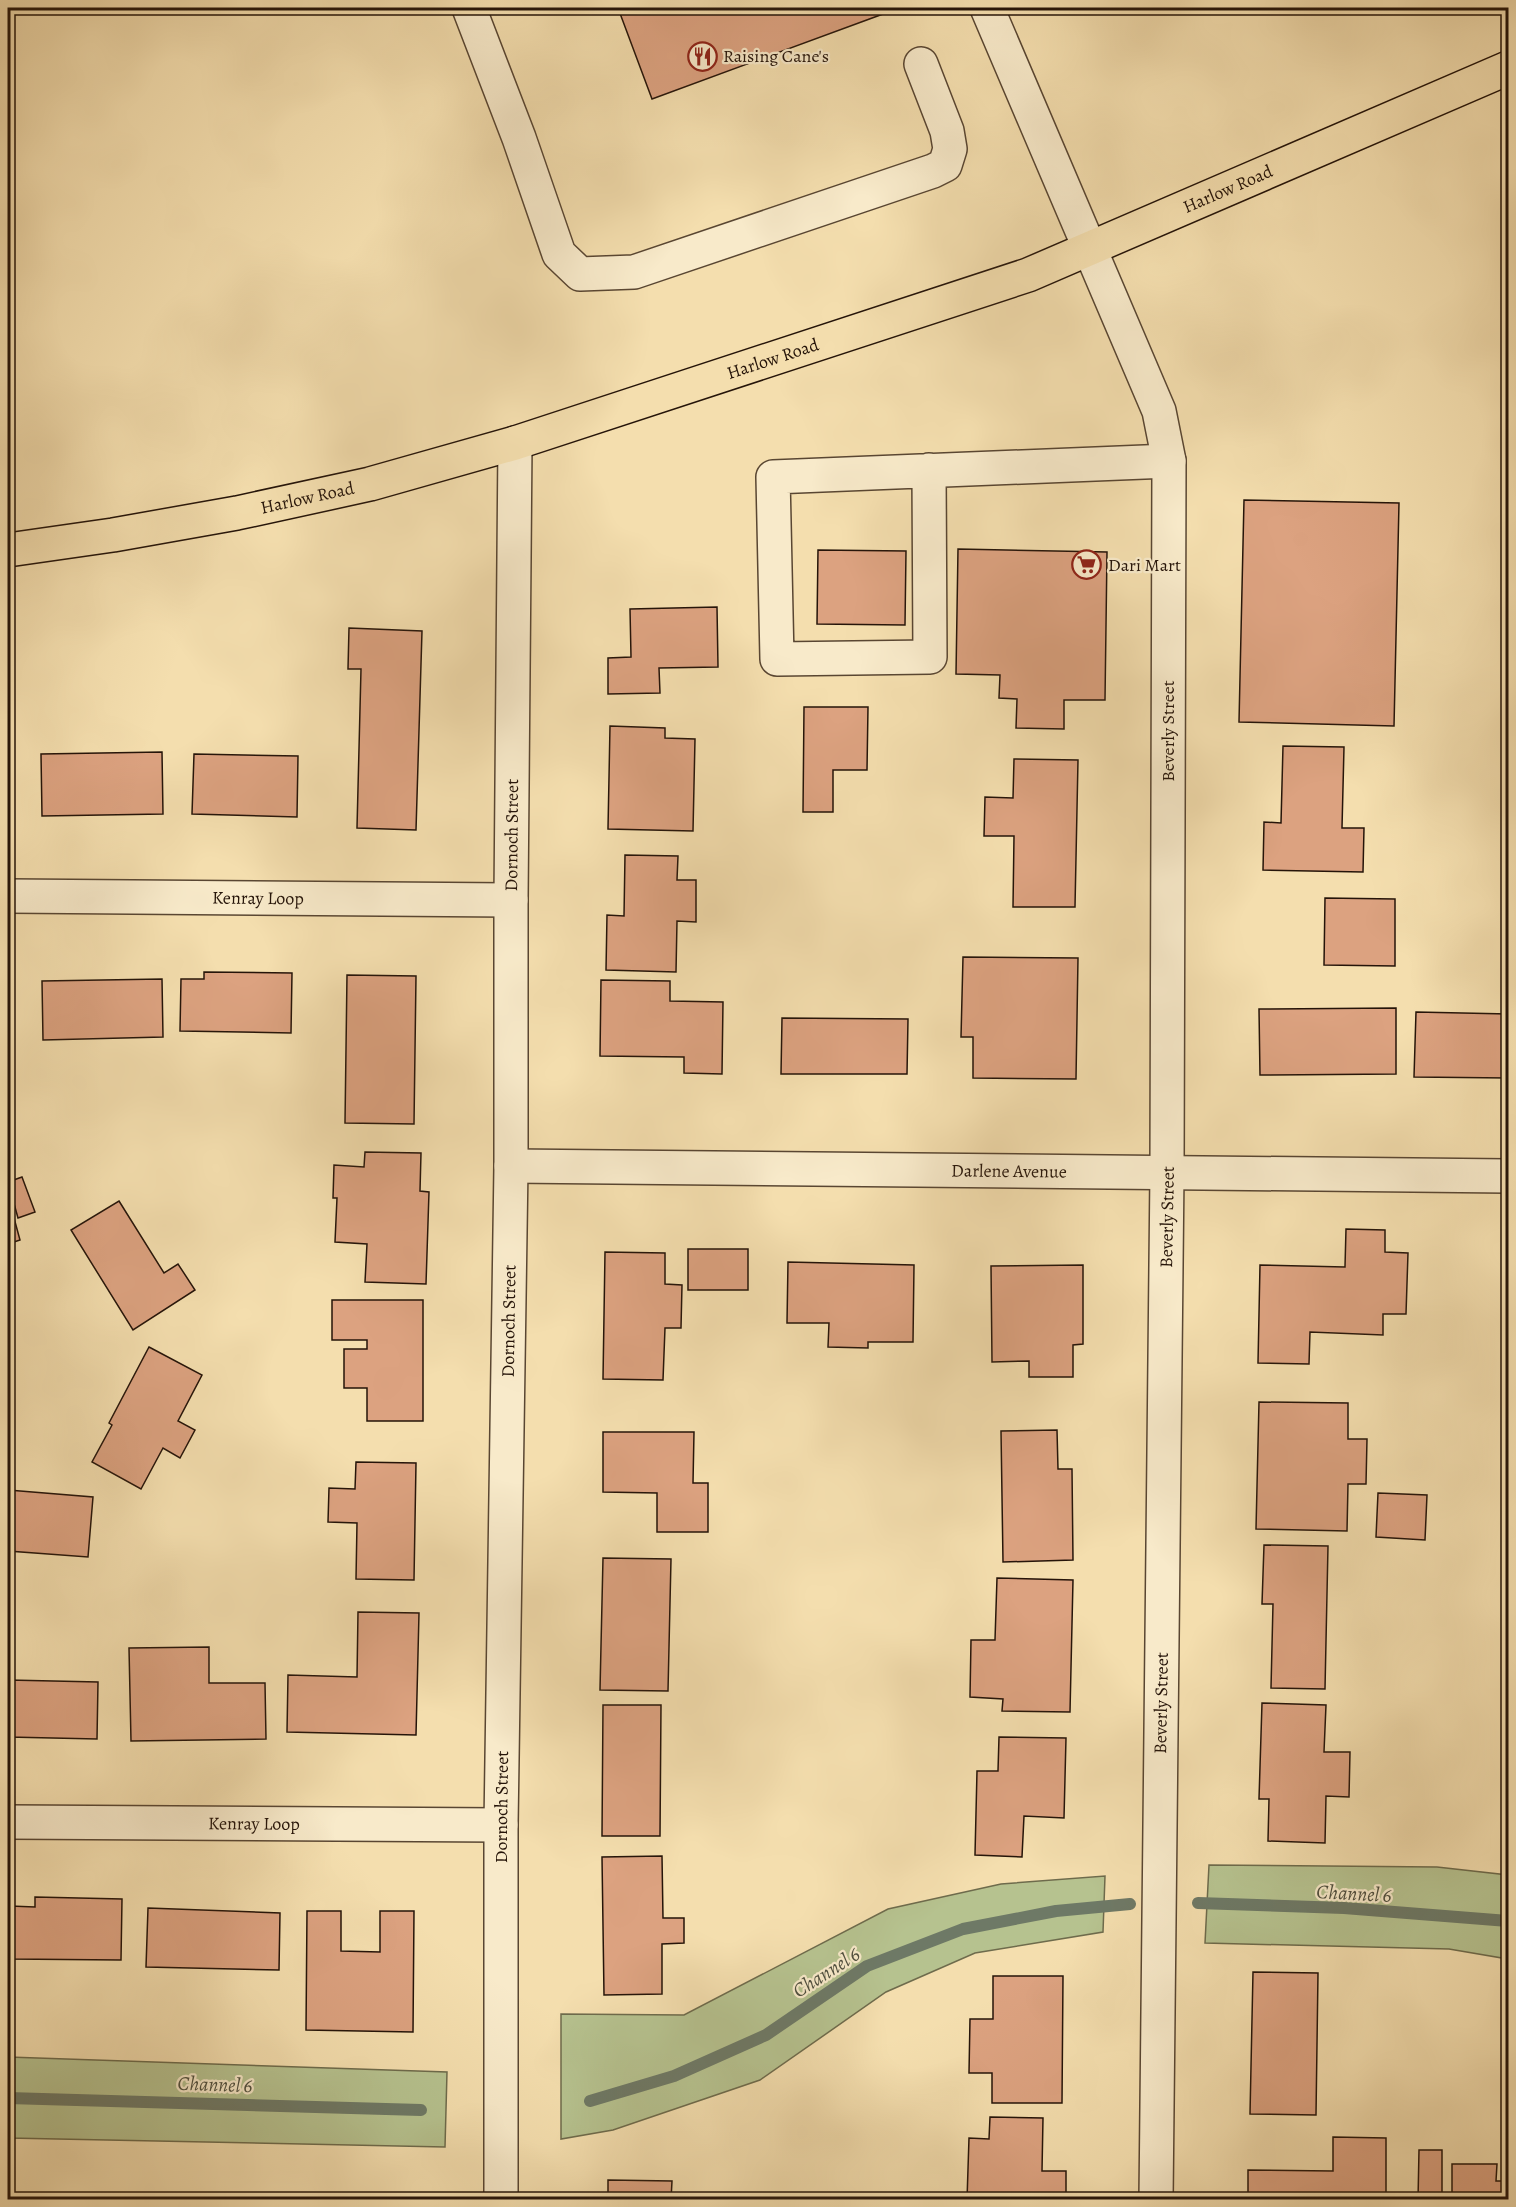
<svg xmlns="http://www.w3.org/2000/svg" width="1516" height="2207" font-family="Alegreya,serif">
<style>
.green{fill:#b6c28f;stroke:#6e6b4c;stroke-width:1.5}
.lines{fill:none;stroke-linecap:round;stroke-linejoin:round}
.stream{stroke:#6e7966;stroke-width:12}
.building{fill:#dca280;stroke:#251409;stroke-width:1.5}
.minor-casing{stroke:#594632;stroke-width:36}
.major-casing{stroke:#251409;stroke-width:36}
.minor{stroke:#f8eaca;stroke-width:33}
.major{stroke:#f4deae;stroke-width:33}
.labels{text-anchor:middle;stroke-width:4.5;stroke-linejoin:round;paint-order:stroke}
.poi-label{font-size:18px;fill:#251409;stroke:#f8eaca;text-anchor:start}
.street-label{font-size:18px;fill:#251409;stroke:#f8eaca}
.water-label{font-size:20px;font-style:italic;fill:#4f4f3f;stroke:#f8eaca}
</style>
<rect width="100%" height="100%" fill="#f4deae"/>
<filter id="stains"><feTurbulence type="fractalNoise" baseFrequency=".00333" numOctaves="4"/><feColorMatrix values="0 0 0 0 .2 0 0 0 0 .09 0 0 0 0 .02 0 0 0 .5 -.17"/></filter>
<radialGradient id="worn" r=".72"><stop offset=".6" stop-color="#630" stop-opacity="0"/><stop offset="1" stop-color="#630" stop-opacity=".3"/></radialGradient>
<g class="green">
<path d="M1209,1865l228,2 71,8v84l-59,-10 -244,-6z"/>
<path d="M1105,1876l-2,56 -128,21 -89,39 -126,88 -147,50 -52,9v-125l123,1 204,-106 113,-25z"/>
<path d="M8,2057l439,15 -2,75 -437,-9z"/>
</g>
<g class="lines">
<g class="stream">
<path d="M1198,1903l146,5 164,13"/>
<path d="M8,2098l413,12"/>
<path d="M590,2101l84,-25 92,-41 101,-69 96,-37 93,-18 74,-7"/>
</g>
</g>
<g class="building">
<path d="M618,8h262l3,6 -231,85z"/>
<path d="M1244,500l155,3 -5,223 -155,-4z"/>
<path d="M958,549l149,3 -2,148h-41v29l-48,-1 1,-29 -18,-1 1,-23 -44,-1z"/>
<path d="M818,550l88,1 -1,74 -88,-1z"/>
<path d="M717,607l1,60 -59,1 1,25 -52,1v-36l23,-1 -1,-48z"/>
<path d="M349,628l73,3 -6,199 -59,-2 4,-159h-13z"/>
<path d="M804,707h64l-1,63h-34v42h-30z"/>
<path d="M610,726l55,2v10l30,1 -2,92 -85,-2z"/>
<path d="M1283,746l61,1 -2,81h22l-1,44 -100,-2 1,-48 17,1z"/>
<path d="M162,752l1,62 -121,2 -1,-62z"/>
<path d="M194,754l104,2 -1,61 -105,-3z"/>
<rect x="8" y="758" width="5" height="52"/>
<path d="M1014,759l64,1 -3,147h-62l1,-71h-30l1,-39 28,1z"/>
<path d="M625,855l53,1 -1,24h19v42l-19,-1 -1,51 -70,-2 1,-55 17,1z"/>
<path d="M1325,898l70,1v67l-71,-1z"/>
<path d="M963,957l115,1 -2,121 -103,-1v-41h-12z"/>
<path d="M8,968h2l-1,61h-1z"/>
<path d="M204,972l88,1 -1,60 -111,-2 1,-52h23z"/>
<path d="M347,975l69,1 -2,148 -69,-1z"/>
<path d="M162,979l1,58 -120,3 -1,-59z"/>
<path d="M601,980l69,1v20l53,1 -1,72 -38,-1v-16l-84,-1z"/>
<path d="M1396,1008v66l-136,1 -1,-66z"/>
<path d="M1416,1012l92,2v64l-94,-1z"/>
<path d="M782,1018l126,1 -1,55h-126z"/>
<path d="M365,1152l56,1 -1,38 9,1 -3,92 -61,-2 2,-38 -32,-2 2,-44h-4l1,-33 30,2z"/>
<path d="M22,1177l13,35 -17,6 -10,-36z"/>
<path d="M8,1196l12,44 -12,4z"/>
<path d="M119,1201l45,72 14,-9 17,26 -62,40 -62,-100z"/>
<path d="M1346,1229l39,1v22l23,1 -2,61h-23v21l-73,-3 -1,32 -51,-1 2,-98 85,2z"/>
<rect x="688" y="1249" width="60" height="41"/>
<path d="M605,1252l60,1v31l17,1 -1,43h-16l-2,52 -60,-1z"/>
<path d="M788,1262l126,3 -1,77h-45v6l-40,-1 1,-24h-42z"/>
<path d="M1083,1265v79l-10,1v32h-44v-16l-37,1 -1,-96z"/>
<path d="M1506,1272h2v54l-3,-1z"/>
<path d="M332,1300h91v121h-56v-33h-23v-39h23v-9h-35z"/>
<path d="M149,1347l53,28 -24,46 17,9 -15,28 -17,-10 -22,41 -49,-27 20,-37 -3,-2z"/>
<path d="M1259,1402l89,1v36h19l-1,45h-18l-1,47 -91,-2z"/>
<path d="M1057,1430l1,39h14l1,91 -70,2 -2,-131z"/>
<path d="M603,1432h91l-1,51h15v49h-51v-39l-54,-1z"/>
<path d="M356,1462l60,1 -2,117 -58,-1 1,-56 -29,-1 1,-34 26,1z"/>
<path d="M8,1490l85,7 -5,60 -80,-6z"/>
<path d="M1378,1493l49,2 -2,45 -49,-3z"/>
<path d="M1264,1545l64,1 -3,143 -54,-1 2,-84h-11z"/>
<path d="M603,1558l68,1 -3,132 -68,-1z"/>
<path d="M997,1578l76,2 -3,132 -68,-1 1,-12 -33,-2 1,-57h24z"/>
<path d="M358,1612l61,1 -3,122 -129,-3 1,-57 69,2z"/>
<path d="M209,1647v36h56l1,56 -135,2 -2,-93z"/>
<path d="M8,1680l90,2 -1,57 -89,-2z"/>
<path d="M1262,1703l64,2 -2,47h26l-1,45 -23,-1 -1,47 -57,-2 1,-42h-10z"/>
<path d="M603,1705h58l-1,131h-58z"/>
<path d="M999,1737l67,1 -2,80 -40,-2 -2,41 -47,-2 2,-84h21z"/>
<path d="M662,1856l1,62h21v25l-22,1v50l-58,1 -2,-138z"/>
<path d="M35,1897l87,2 -1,61 -112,-1 1,-53 25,1z"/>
<path d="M148,1908l132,5 -1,57 -133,-3z"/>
<path d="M307,1911h34v40l39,1v-41h34l-1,121 -107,-2z"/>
<path d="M1253,1972l65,1 -2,142 -66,-1z"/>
<path d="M993,1976h70l-1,127h-70v-30h-23l1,-54h23z"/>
<path d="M990,2117l53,1 -1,53h24v29h-99l2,-62 20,1z"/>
<path d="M1333,2137l53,1v62h-138v-30l85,1z"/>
<path d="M1419,2150h23v50h-24z"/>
<path d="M1452,2164h45l-1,17h12v19h-56z"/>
<path d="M608,2180l64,1 -1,19h-63z"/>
</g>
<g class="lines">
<defs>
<g id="minor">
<path d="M469,8l50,130 40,116 21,20 54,-2 299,-101 12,-6 5,-16 -3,-18 -26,-67"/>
<path d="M987,8l172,403 10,50 -2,711 -11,1028"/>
<path d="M929,470l1,187 -153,2 -4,-182 396,-16"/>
<path id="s1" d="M8,896l503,4"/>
<path id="s2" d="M511,1166l997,10"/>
<path id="s3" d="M8,1822l493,3"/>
<path id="s4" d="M501,2200v-375l10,-659v-266l4,-457"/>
</g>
<g id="major">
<path id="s5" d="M8,550l105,-15 124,-22 133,-29 145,-41 513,-168 480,-207"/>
</g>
</defs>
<use href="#minor" class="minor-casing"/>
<use href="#major" class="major-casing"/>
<use href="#minor" class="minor"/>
<use href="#major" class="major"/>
</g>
<defs>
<symbol id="restaurant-ring" viewBox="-11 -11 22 22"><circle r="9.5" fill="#f8eaca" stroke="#8f2418" stroke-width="1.5"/><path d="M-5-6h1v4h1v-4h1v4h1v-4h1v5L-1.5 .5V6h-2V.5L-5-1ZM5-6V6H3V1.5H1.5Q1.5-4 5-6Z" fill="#8f2418"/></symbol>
<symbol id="supermarket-ring" viewBox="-11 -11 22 22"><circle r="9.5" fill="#f8eaca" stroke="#8f2418" stroke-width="1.5"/><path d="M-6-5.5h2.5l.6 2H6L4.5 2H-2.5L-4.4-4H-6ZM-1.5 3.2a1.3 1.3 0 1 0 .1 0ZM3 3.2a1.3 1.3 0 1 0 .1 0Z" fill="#8f2418"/></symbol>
</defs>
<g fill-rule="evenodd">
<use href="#restaurant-ring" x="686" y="40" width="33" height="33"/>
<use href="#supermarket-ring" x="1070" y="548" width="33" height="33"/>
</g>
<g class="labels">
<g class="poi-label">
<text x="723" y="62">Raising Cane's</text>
<text x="1108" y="571">Dari Mart</text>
</g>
<g class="street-label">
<text dy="6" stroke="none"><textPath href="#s5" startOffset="1276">Harlow Road</textPath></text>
<text dy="6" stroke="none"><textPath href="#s5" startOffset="790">Harlow Road</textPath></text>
<text dy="6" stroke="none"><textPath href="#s5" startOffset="304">Harlow Road</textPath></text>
<text transform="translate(1168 731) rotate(-90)" y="6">Beverly Street</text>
<text dy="6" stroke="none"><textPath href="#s4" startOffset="1365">Dornoch Street</textPath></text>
<text dy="6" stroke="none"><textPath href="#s1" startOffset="250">Kenray Loop</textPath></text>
<text dy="6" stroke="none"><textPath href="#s2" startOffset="498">Darlene Avenue</textPath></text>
<text transform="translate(1167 1217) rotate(-89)" y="6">Beverly Street</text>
<text dy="6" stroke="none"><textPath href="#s4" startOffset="879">Dornoch Street</textPath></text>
<text transform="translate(1161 1703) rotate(-89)" y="6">Beverly Street</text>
<text dy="6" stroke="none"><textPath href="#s4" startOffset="393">Dornoch Street</textPath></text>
<text dy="6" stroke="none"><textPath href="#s3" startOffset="246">Kenray Loop</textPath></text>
</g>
<g class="water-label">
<text transform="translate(1354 1893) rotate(3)" y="7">Channel 6</text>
<text transform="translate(826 1972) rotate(-33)" y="7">Channel 6</text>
<text transform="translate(215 2084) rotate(2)" y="7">Channel 6</text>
</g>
</g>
<rect width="1516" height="2207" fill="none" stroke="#f4deae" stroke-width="30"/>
<rect x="9" y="9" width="1498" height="2189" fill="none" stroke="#251409" stroke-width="3"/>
<rect x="15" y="15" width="1486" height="2177" fill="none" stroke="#251409" stroke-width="1.5"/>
<rect width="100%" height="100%" filter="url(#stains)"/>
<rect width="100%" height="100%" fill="url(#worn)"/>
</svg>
